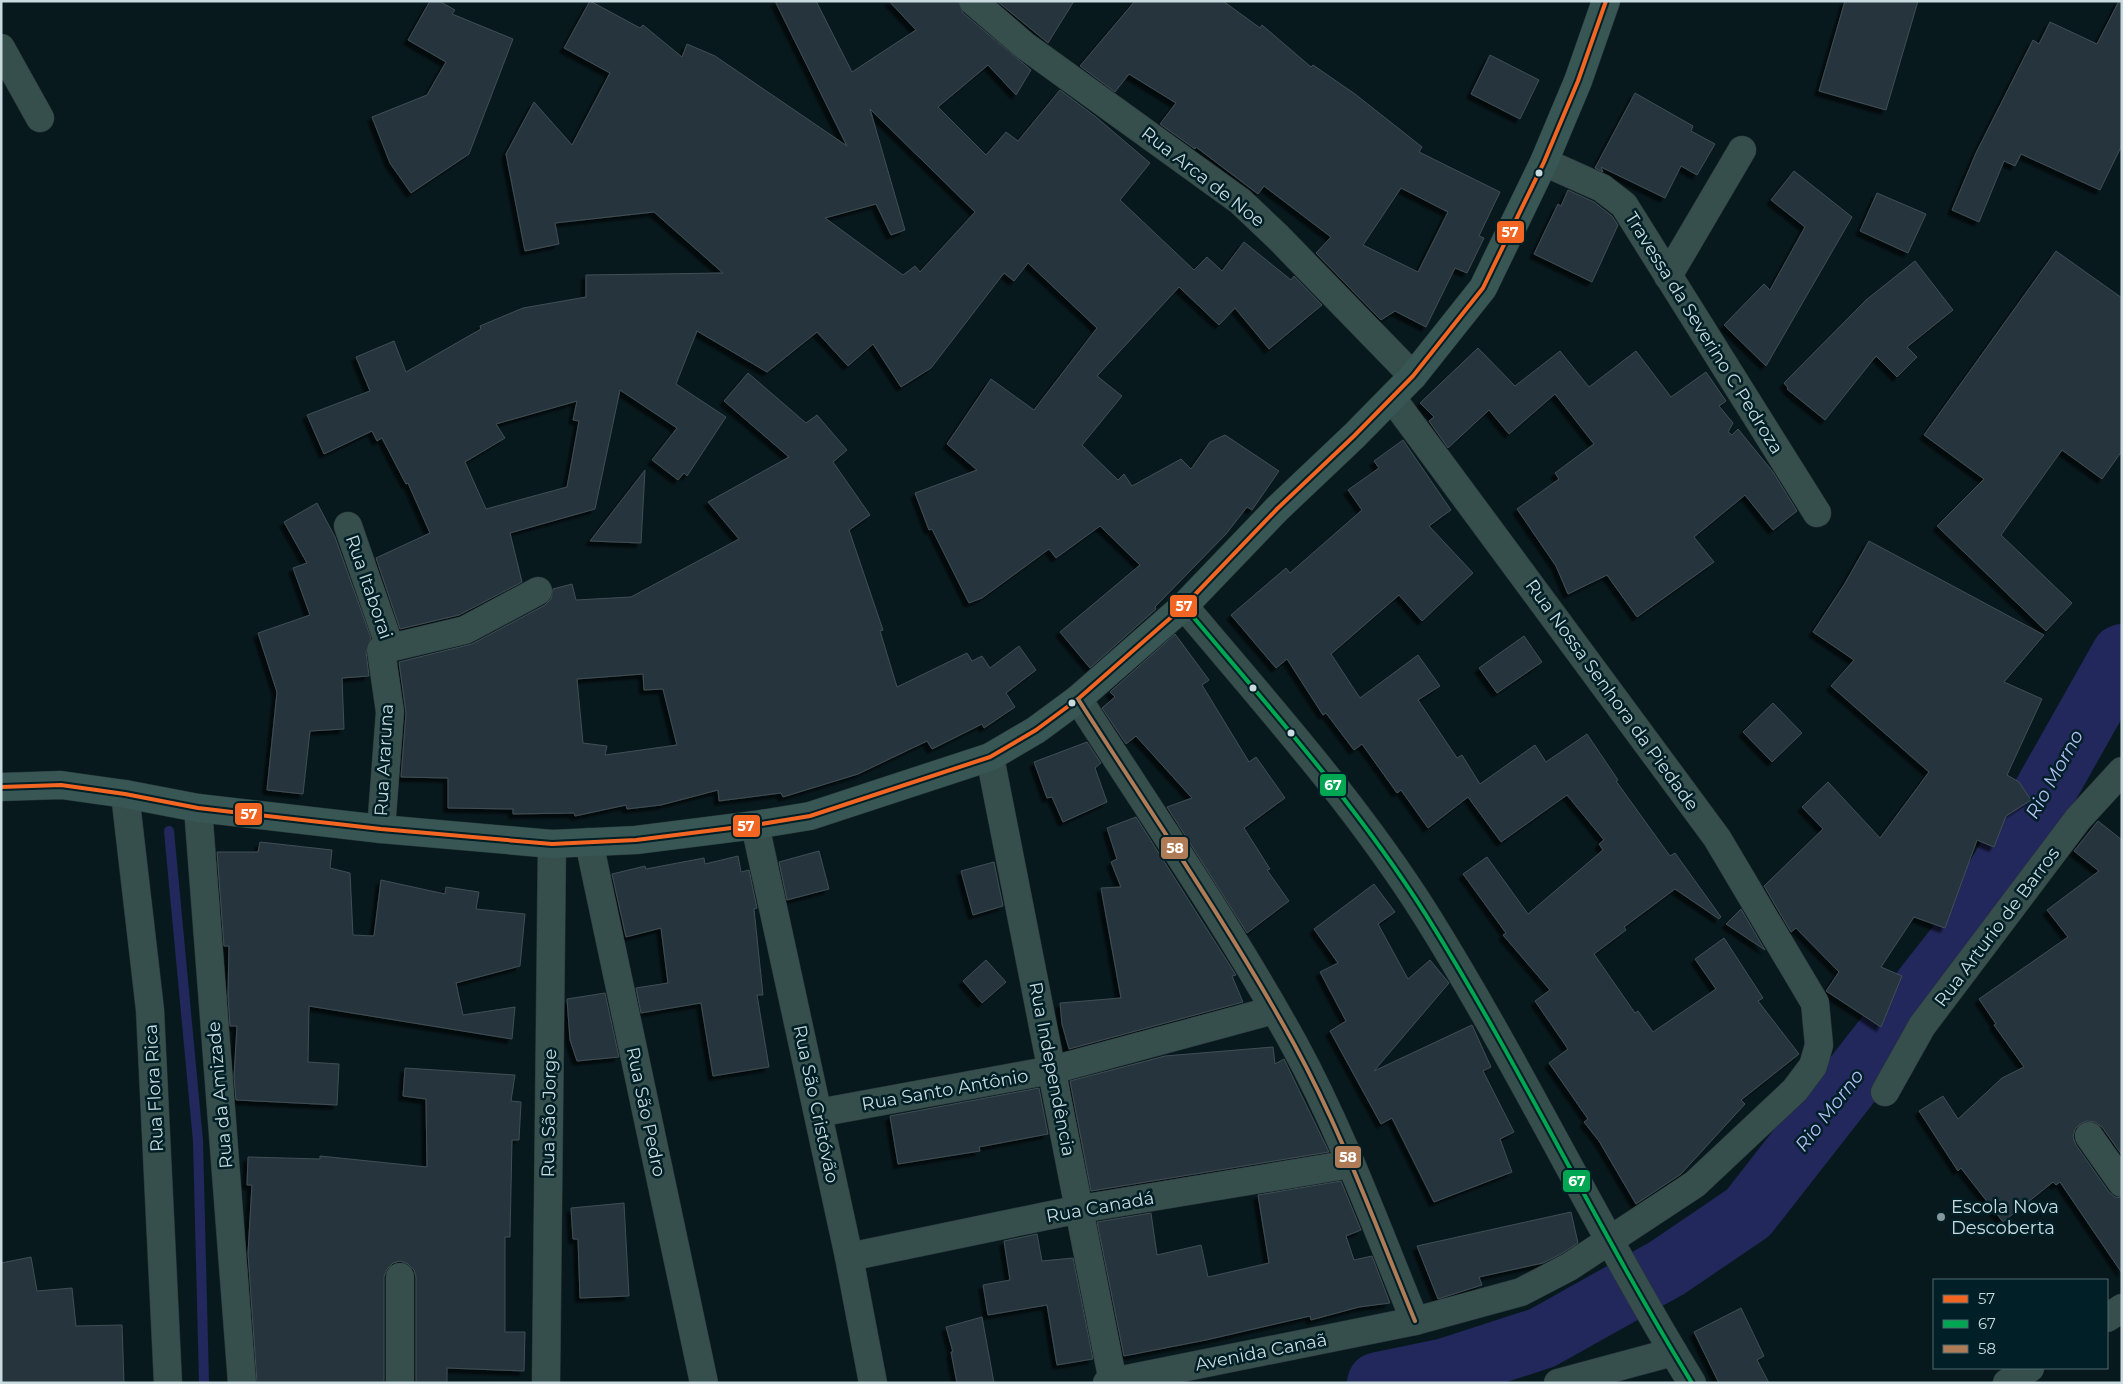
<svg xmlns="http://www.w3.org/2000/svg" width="2123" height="1384" font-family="Montserrat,sans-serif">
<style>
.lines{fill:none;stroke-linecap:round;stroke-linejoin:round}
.stream{stroke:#22285c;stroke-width:10}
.river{stroke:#22285c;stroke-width:62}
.building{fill:#25363e;stroke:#414d53;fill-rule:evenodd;filter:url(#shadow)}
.street-casing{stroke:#253337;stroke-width:29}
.secondary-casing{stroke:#253337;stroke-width:29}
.street{stroke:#364e4c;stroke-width:28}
.secondary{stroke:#385654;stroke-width:28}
.bus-1-casing{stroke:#001f26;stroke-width:8}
.bus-2-casing{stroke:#001f26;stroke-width:8}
.bus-3-casing{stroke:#001f26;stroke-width:8}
.bus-1{stroke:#f26522;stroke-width:4}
.bus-2{stroke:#00a651;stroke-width:4}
.bus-3{stroke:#b07c57;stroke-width:4}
.bus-dot{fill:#cadbdf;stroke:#001f26;stroke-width:2}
.poi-dot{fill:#86979b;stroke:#001f26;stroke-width:2}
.labels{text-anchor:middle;stroke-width:5;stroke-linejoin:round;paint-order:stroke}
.street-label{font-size:18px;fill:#cadbdf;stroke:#001f26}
.poi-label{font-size:18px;fill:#cadbdf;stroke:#001f26;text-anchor:start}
.water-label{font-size:19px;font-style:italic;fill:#b3bff5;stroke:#001f26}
.line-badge{stroke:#001f26;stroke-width:2}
.badge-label{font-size:14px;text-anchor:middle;font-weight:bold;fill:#fff}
</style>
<defs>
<filter id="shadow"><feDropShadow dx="-4.5" dy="4.5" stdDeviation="1" flood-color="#0009"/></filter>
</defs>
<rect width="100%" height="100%" fill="#08191e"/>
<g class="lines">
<path class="stream" d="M169,831l29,310 6,242"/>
<path class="river" d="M1378,1383l68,-14 96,-31 125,-70 81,-55 212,-271 162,-287"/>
</g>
<g class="building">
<path d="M430,1h9l16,9 -3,4 61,25 -44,115 -58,39 -21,-30 -18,-46 55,-22 19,-33 -38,-22z"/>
<path d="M590,1l50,27 3,-3 39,32 5,-13 28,12 132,90 -72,-145h41l36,71 64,-42 -27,-29h69l5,12 68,57 -15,25 -28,-30 -50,42 48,48 20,-23 12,9 42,-51 36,27 54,46 -30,37 74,70 13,-13 15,14 22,-29 47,38 3,-4 28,29 -53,44 -34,-41 -16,17 -40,-38 -82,89 25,20 -40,49 36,35 6,-6 8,12 49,-27 10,10 19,-27 15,-7 54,36 -27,39 -5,-3 -21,27 -71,73 1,2 -66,59 -30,-36 80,-67 -40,-39 -44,32 -7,-9 -67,49 -13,5 -37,-74 -3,1 -14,-37 62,-23 -30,-26 44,-65 43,31 63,-82 -69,-65 -14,18 -10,-8 -73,95 -30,19 -28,-43 -25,22 -31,-34 -50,40 -70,-41 -21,53 50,33 -39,59 -3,-3 -6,7 -26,-20 25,-32 -57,-38 -25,119 -85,24 12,49 -63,33 -59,14 -24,-71 54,-25 -22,-50 -2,1 -24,-46 -5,3 -5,-10 -48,23 -17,-39 63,-24 -14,-34 38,-16 12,31 75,-43 -1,-3 43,-18 63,-11v-22l137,-2 -69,-61 -99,11 4,21 -34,7 -19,-97 28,-52 38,43 38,-72 -46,-25zM870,109l105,103 -55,60 -5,-6 -12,9 -78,-57 51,-14 15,31 14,-5zM577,401l-4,19 6,1 -12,66 -81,22 -21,-47 40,-24 -9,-14z"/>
<path d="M997,1h77l-26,42z"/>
<path d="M1135,1h88l37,27 2,-3 49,42 2,-2 42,29 67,53 -3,5 81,40 -21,44 5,2 -17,35 -12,-5 -29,59 -31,-16 -14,9 -65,-67 15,-16 -67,-51 -6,8 -62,-47 -1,2 -35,-25 16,-21 -47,-29 -14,18 -35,-26zM1401,188l47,24 -30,60 -55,-27z"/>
<path d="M1845,1h73l-32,109 -67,-19z"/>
<path d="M2119,1h3v144l-22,45 -79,-36 -6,12 -11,-5 -25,61 -27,-12 24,-57 57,-113 6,4 11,-22 47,22z"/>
<path d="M1490,55l49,25 -19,39 -49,-25z"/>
<path d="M1635,93l58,33 -2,5 24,13 -18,31 -16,-9 -16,32 -64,-31 2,5 -8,-4z"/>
<path d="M1794,171l58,46 -86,149 -42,-41 40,-41 6,6 35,-63 -34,-27z"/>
<path d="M1568,190l26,12 18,14 6,9 -26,57 -58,-28 24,-50 3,2z"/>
<path d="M1877,193l49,21 -18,39 -48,-22z"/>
<path d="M2056,251l66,47v153l-20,28 -40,-29 -61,85 71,68 -26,28 -109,-105 47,-47 -60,-44z"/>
<path d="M1915,261l38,49 -46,37 10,10 -20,20 -21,-21 -51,64 -38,-31 1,-1 -4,-5 82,-83z"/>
<path d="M1478,348l37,38 45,-35 29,36 47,-36 35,46 35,-25 20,29 -7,5 14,17 -5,9 4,3 6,-6 35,43 24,39 -24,19 -28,-35 -51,42 20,25 -77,55 -30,-42 -39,19 -12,-28 -39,-57 42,-30 -4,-6 39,-29 -39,-50 -46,40 -20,-24 -41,38 -19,-27 5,-4 -14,-14z"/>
<path d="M748,373l58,50 11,-8 30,35 -14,12 37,53 -21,15 34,100 -3,1 17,56 70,-34 5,8 10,-5 8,12 29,-22 17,24 -30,23 9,14 -31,21 -2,-4 -50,25 -5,-8 -69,33 -75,23 -2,-4 -62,8 -1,-11 -57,15 -34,4 -1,-4 -51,11 -1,-3 -61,1v-5l-65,-1v-30l-47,-1 5,-64 -7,-51 73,-18 73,-39 6,-6 2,-10 19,-5 4,16 55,-3 108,-58 -31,-37 81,-45 -65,-56zM643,674l1,16 19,-1 14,56 -72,10 2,-9 -24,-3 -6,-64z"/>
<path d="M1403,440l48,70 -22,16 44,47 -51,48 -23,-26 -68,59 29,44 58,-43 22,31 -22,14 39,58 5,-3 18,29 55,-39 11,17 41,-28 31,46 -2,1 54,75 5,-3 46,64 -2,2 -44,-30 -51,38 2,3 -32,24 41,59 3,-2 15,21 63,-43 -21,-30 29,-21 39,60 -5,3 41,53 -58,46 4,4 -64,70 -45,30 -37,-63 -15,-19 4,-3 -39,-56 19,-14 -33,-48 15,-11 -47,-55 3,-2 -43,-59 24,-17 41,57 75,-64 -4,-6 5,-4 -37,-45 -66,47 -33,-45 -40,31 -27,-38 -4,3 -35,-49 -8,6 -28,-37 -3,2 -36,-56 -11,9 -45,-53 55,-47 4,5 72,-63 -14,-20 31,-22 -5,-7z"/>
<path d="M645,470l-4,73 -51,-2z"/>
<path d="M317,503l18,34 36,101 -5,14 3,24 -27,2 2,51 -34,2 -7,63 -36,-4 10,-98 -19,-59 52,-18 -17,-47 14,-5 -23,-41z"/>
<path d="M1869,541l175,94 -40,47 38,17 -35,76 12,7 12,18 -25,16 -12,31 -17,-7 -32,88 -31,-11 -33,50 21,9 -21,51 -55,-36 13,-19 -43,-44 -5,4 -27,-46 59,-57 -21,-22 26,-25 52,56 49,-66 -98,-86 23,-26 -41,-28 31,-47z"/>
<path d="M1175,634l34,46 -7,5 47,77 7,-5 29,41 -41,30 26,41 -3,1 22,31 -42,32 -80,-126 25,-9 -56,-62 -10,8 -24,-36 13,-11 -5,-5z"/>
<path d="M1524,636l18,26 -45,31 -18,-25z"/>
<path d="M1773,703l29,30 -30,29 -29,-30z"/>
<path d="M1087,742l14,21 -6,5 12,34 -44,20 -11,-25 -5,1 -13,-36z"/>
<path d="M1136,817l100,158 -4,1 11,26 -174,47 -7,-25 -2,-21 61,-5 -20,-110 20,-1 -10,-25 6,-3 -10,-31z"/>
<path d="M2098,821l24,19v315l-20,-28 -7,-5 -8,-1 -7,3 -5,5 -2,8 3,8 33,47 6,5 7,1v75l-62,-91 -4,3 -3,-3 -50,40 -42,-54 -3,3 -39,-60 24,-15 15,23 44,-41 22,-11 -30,-42 2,-1 -17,-25 89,-62 -21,-27 52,-39 -25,-20z"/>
<path d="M260,842l72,8 -2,18 20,5 3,62 21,1 7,-56 64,14 1,-7 33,5 -3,17 49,5 -5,52 -64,17 7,32 52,-8 -3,32 -203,-33 -1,56 31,2 -2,41 -101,-5 -2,-23 3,-51h-7l-2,-30 1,-50h-5l-7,-94h41z"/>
<path d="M819,851l10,38 -42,11 -8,-38z"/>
<path d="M738,856l3,16 8,-2 8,38 -3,1 9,86h-6l12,72 -56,9 -12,-73 -60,10 -5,-25 32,-5 -7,-55 -35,9 -14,-63 33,-8 1,3 58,-11 1,6z"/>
<path d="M994,862l9,44 -30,9 -12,-44z"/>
<path d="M1374,884l21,28 -17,12 30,55 22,-19 19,23 -75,88 98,-46 19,42 -8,4 31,61 -14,7 12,33 -78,30 -42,-84 -11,6 -51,-93 16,-10 -26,-49 18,-9 -24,-34z"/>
<path d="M1741,909l24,41 -39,-26z"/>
<path d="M986,960l20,22 -24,21 -19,-22z"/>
<path d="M605,993l14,64 -42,4 -7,-21 -3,-41z"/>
<path d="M1273,1047l2,17 9,-5 45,93 -238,39 -21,-110 95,-25z"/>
<path d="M405,1068l110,7 -4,26 10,1 -2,38h-7l-2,97h-5v95h20l-1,39 -77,-3v15h-31v-106l-2,-7 -6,-6 -8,-3 -7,2 -6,6 -3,8v106h-127l-9,-130 4,-68h-5l1,-28 72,2v-3l107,11 -1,-68 -23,-3z"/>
<path d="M1039,1088l9,46 -69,13 1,4 -82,13 -8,-48z"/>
<path d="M1341,1181l20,49 -15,6 8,24 18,-4 18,47 -31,4 -48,13 -1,-4 -104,24 -82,16 -27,-134 54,-9 6,42 44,-10 7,32 61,-14 -11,-68z"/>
<path d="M624,1203l5,93 -49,2 -2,-59h-5l-2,-31z"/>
<path d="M1571,1212l7,31 -17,11 -18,9 -64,14 3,8 -44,14 -21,-53z"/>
<path d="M1037,1234l5,27 31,-3 20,101 -36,6 -10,-60 -59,10 -5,-30 27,-5 -6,-39z"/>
<path d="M31,1257l6,34 35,-3 4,38 46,-1 2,58h-123v-120z"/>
<path d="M1741,1308l23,48 -7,4 12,23h-50l-25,-51z"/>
<path d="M982,1317l12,66h-37l-6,-31h2l-7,-25z"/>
</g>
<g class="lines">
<defs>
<g id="street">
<path d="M973,1l51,44 216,156 38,36 135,139"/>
<path d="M1,48l39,70"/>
<path d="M1544,162l58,26 22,17 193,308"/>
<path d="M1668,276l74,-126"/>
<path d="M348,526l42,121"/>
<path d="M1184,606c84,100 172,198 242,309 95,152 172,315 266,468"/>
<path d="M1078,699c73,114 151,227 216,345 48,88 83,185 121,277"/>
<path d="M990,757l123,625"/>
<path d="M125,794l25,216 18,373"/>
<path d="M198,808l44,575"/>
<path d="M755,825l94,432 24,126"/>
<path d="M381,829l9,-117 -9,-62 84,-20 73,-39"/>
<path d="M589,842l115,541"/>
<path d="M1885,1092l37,-66 156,-207 44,-48"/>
<path d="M818,1113l234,-43 222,-60"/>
<path d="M2089,1136l33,47"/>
<path d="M849,1257l231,-48 271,-45"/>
<path d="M400,1277v106"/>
<path d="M2107,1318l15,-10"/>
<path d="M546,1383l6,-539"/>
<path d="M1107,1383l308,-62 106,-29 48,-25 126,-83 100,-94 18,-24 6,-21 -4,-42 -98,-165 -325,-440"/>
<path d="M1558,1383l115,-31"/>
<path d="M2007,1383l23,-15"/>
</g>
<path id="secondary" d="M1,787l60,-2 64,9 73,14 183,21 171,15 84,-4 119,-15 55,-9 180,-59 46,-27 42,-31 106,-93 93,-97 77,-73 59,-60 70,-88 61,-126 34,-81 28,-80"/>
</defs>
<use href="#street" class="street-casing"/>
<use href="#secondary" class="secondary-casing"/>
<use href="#street" class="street"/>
<use href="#secondary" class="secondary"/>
<defs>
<path id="bus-1" d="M1,787l60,-2 64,9 73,14 183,21 171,15 84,-4 119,-15 55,-9 180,-59 46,-27 42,-31 106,-93 93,-97 77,-73 59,-60 70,-88 61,-126 34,-81 28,-80"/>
<path id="bus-2" d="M1184,606c84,100 172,198 242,309 95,152 172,315 266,468"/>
<path id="bus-3" d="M1078,699c73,114 151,227 216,345 48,88 83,185 121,277"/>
</defs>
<use href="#bus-1" class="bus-1-casing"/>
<use href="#bus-2" class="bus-2-casing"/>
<use href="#bus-3" class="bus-3-casing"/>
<use href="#bus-1" class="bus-1"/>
<use href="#bus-2" class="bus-2"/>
<use href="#bus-3" class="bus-3"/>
</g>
<g class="bus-dot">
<circle cx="1539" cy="173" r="4.5"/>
<circle cx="1253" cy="688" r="4.5"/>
<circle cx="1072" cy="703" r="4.5"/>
<circle cx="1291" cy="733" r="4.5"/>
</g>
<circle class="poi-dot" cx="1941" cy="1217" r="5"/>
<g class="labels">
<g class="street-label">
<text transform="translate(1203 177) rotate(38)" y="6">Rua Arca de Noe</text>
<text transform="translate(1704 333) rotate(58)" y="6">Travessa da Severino C Pedroza</text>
<text transform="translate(369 587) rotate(71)" y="6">Rua Itaborai</text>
<text transform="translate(1612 695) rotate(54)" y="6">Rua Nossa Senhora da Piedade</text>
<text transform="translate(384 760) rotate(-87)" y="6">Rua Araruna</text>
<text transform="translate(1997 927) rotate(-53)" y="6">Rua Arturio de Barros</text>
<text transform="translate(1052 1069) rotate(79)" y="6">Rua Independência</text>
<text transform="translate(154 1088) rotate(-93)" y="6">Rua Flora Rica</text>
<text transform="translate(945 1090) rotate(-10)" y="6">Rua Santo Antônio</text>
<text transform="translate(220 1095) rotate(-95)" y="6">Rua da Amizade</text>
<text transform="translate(816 1104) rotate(78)" y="6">Rua São Cristóvão</text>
<text transform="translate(646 1112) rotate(78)" y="6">Rua São Pedro</text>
<text transform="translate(549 1113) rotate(-89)" y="6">Rua São Jorge</text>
<text transform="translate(1100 1207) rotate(-10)" y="6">Rua Canadá</text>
<text transform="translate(1261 1352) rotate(-11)" y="6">Avenida Canaã</text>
</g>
<g class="poi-label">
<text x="1951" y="1213">Escola Nova<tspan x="1951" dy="21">Descoberta</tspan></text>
</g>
<g class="water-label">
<text transform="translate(2054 774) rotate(-61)" y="7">Rio Morno</text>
<text transform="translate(1829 1110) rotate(-52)" y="7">Rio Morno</text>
</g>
</g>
<g class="line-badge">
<rect x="1496" y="220" width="29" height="24" rx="5" fill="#f26522"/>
<rect x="1169" y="594" width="29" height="24" rx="5" fill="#f26522"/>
<rect x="1319" y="773" width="28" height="24" rx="5" fill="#00a651"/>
<rect x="234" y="802" width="29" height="24" rx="5" fill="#f26522"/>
<rect x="732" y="814" width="29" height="24" rx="5" fill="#f26522"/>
<rect x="1160" y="836" width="29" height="24" rx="5" fill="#b07c57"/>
<rect x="1334" y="1145" width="28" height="24" rx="5" fill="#b07c57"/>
<rect x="1562" y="1169" width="29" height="24" rx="5" fill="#00a651"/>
</g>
<g class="badge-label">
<text x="1510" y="237">57</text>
<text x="1184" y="611">57</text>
<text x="1333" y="790">67</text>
<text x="249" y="819">57</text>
<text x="746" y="831">57</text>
<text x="1175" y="853">58</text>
<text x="1348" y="1162">58</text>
<text x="1577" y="1186">67</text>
</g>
<rect width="2123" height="1384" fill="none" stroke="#cadbdf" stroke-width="5"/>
<rect x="1933" y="1279" width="175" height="90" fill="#001f26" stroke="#516a70"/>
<rect x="1943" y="1295" width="25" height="8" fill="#f26522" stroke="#516a70"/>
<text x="1978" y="1304" font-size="15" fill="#cadbdf">57</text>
<rect x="1943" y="1320" width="25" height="8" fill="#00a651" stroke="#516a70"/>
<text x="1978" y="1329" font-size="15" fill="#cadbdf">67</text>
<rect x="1943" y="1345" width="25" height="8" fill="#b07c57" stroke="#516a70"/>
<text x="1978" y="1354" font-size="15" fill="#cadbdf">58</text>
</svg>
